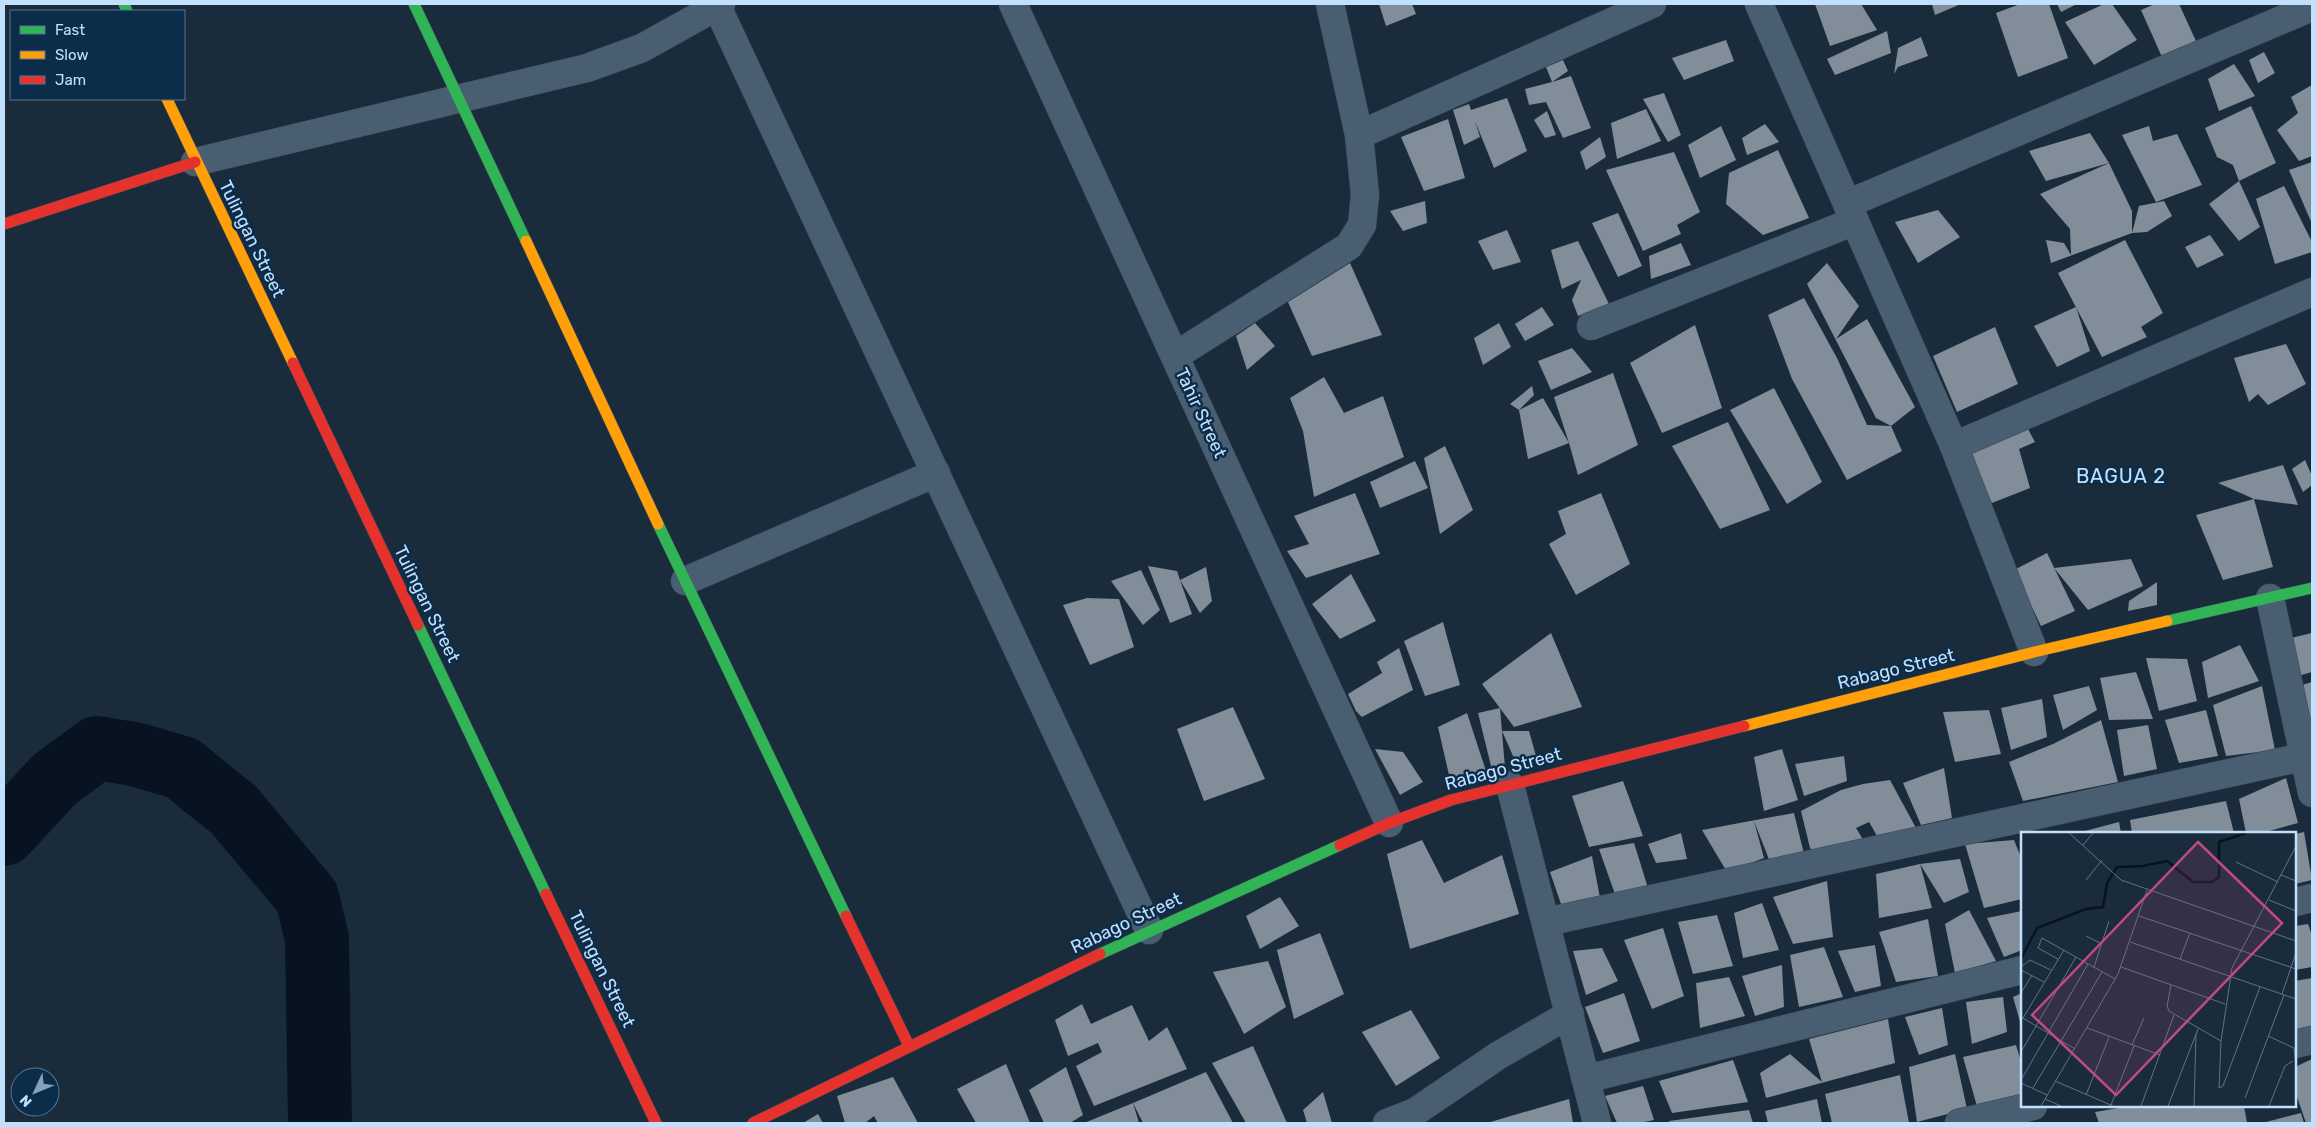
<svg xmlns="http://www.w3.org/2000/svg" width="2316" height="1127" font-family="Rubik,sans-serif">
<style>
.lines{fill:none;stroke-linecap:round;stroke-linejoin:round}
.river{stroke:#071320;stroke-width:64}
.building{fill:#818d98}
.street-casing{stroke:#394959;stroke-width:29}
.fast-casing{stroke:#394959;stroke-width:12}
.slow-casing{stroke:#394959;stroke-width:12}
.jam-casing{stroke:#394959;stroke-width:12}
.street{stroke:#4a5e71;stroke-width:28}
.fast{stroke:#30b455;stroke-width:11}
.slow{stroke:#ff9f0a;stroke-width:11}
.jam{stroke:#e5322d;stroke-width:11}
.labels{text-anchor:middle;stroke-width:5;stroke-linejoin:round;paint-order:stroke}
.street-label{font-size:18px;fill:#c1e0fe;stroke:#0c2d4a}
.quarter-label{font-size:20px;letter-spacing:1px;fill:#c1e0fe;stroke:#0c2d4a}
.inset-river{fill:none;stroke:#071320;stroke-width:2.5}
.inset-road{fill:none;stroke:#5d748a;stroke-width:1}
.view{fill:#c24a84;fill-opacity:0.15;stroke:#c24a84;stroke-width:2.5}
.inset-edge{fill:none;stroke:#c1e0fe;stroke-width:2.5}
</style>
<rect width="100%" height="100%" fill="#1a2c3c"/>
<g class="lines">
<path class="river" d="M4,834l51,-55 42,-31 37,6 48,14 52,42 73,87 10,42 3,184"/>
</g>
<g class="building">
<path d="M1379,4h33l4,10 -30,12z"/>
<path d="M1815,4h46l16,26 -47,16z"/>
<path d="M1932,4h29l-26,11z"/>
<path d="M2020,4h29l19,54 -50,19 -22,-64z"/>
<path d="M2057,4h20l-16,8z"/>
<path d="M2104,4h8l25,36 -43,25 -29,-43z"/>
<path d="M2155,4h24l17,37 -34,16 -21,-47z"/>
<path d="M1887,31l4,22 -56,22 -8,-16z"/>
<path d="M1921,37l7,19 -30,11 -4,7 4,-26z"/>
<path d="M1726,40l8,21 -50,19 -12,-22z"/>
<path d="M2264,52l11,21 -17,10 -9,-23z"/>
<path d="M1563,60l5,11 -16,11 19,-6 20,52 -28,10 -17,-36 -17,3 -4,-16 27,-7 -6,-15z"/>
<path d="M2234,64l21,32 -36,15 -11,-32z"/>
<path d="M2312,85v71l-13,5 -22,-31 21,-17 -7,-16z"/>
<path d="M1664,93l17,42 -13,7 -25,-43z"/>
<path d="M1507,98l20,53 -33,17 -19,-47 5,16 -16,8 -11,-35 16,-6 2,6z"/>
<path d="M2251,106l25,57 -37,18 -6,-16 -16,-8 -12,-29z"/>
<path d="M1646,109l15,32 -44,18 -6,-36z"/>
<path d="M1547,111l9,24 -11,3 -11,-18z"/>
<path d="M1448,119l17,59 -41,13 -23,-54z"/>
<path d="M1765,124l14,18 -32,13 -5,-17z"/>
<path d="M1721,126l15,34 -36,18 -12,-33z"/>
<path d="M2149,126l4,15 24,-7 25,51 -46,17 -34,-67z"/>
<path d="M2090,133l19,30 23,48v22l7,-27 25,-5 8,15 -25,16 -15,1 -81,30 -5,-23 18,3 7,12 -1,-26 -30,-35 69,-31 -63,18 -17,-30z"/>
<path d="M1600,137l6,20 -20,13 -6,-18z"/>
<path d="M1778,150l31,68 -46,17 -37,-31 3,-31z"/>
<path d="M1674,152l26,60 -23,13 4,9 -38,17 -37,-81z"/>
<path d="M2312,162v62l-23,-54z"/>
<path d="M2239,181l21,46 -21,14 -30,-37z"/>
<path d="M2284,186l28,56v10l-37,12 -19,-65z"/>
<path d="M1425,201l2,22 -24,8 -13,-20z"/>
<path d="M1938,210l22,27 -42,26 -23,-41z"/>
<path d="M1618,213l24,53 -24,11 -26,-54z"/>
<path d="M1507,230l14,32 -28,8 -15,-29z"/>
<path d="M2210,235l14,20 -27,13 -12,-21z"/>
<path d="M2125,240l38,73 -22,14 6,10 -45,20 -44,-84z"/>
<path d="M1578,241l31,63 -31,12 -6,-16 9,-20 -19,9 -11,-39z"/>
<path d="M1681,243l10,22 -40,14 -2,-23z"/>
<path d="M1350,263l32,72 -70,21 -24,-54z"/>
<path d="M1827,263l32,43 -23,33 31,-20 48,88 -24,19 -15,-8 -69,-134z"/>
<path d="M1804,298l33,60 30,67 24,1 11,25 -55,29 -55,-101 -24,-64z"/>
<path d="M1542,307l12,18 -29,16 -10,-17z"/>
<path d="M2076,307l14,44 -33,16 -23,-41z"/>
<path d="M1255,323l20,23 -28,24 -11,-34z"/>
<path d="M1499,323l12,24 -28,18 -9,-27z"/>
<path d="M1695,325l27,83 -60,25 -32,-70z"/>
<path d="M1995,327l23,57 -61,28 -24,-56z"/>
<path d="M2286,344l20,40 -38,21 -10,-11 -9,8 -15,-44z"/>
<path d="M1572,348l20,24 -41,18 -13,-29z"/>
<path d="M1613,373l25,72 -60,30 -9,-32 -41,16 -9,-49 24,-12 26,45 -15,-46z"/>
<path d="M1324,377l20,36 39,-17 21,61 -90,40 -11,-66 -13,-33z"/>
<path d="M1532,386l2,9 -15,15 -9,-6z"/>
<path d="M1774,388l48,94 -35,22 -57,-94z"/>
<path d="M1728,422l42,88 -50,19 -48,-83z"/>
<path d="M2027,427l8,15 -16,7 11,39 -38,15 -27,-51z"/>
<path d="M1445,446l28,64 -33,24 -16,-76z"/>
<path d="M2305,460l7,16v9l-9,7 -11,-23z"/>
<path d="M1415,461l13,27 -48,20 -10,-26z"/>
<path d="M2283,465l15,40 -44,-6 -36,-16z"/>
<path d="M1355,493l25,61 -74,24 -19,-27 22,-7 -15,-28z"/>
<path d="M1601,493l29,71 -54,31 -27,-51 17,-10 -8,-23z"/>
<path d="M2254,499l19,68 -50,13 -27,-65z"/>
<path d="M2047,553l28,58 -34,15 -27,-56z"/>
<path d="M2131,559l12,27 -55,24 -34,-42z"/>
<path d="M1148,566l29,5 3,9 26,-13 6,34 -12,12 -20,-33 12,34 -22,9z"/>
<path d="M1141,570l19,40 -17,15 -32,-44z"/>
<path d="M1351,574l25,47 -36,18 -28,-35z"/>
<path d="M2157,582v23l-29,6 1,-10z"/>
<path d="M1087,598l32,1 15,48 -44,18 -27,-60z"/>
<path d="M1443,622l17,63 -35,11 -21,-55z"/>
<path d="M1551,633l31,74 -68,20 -32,-43z"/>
<path d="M2312,633v39l-14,4 -7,-38z"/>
<path d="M2240,645l19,36 -51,17 -6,-36z"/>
<path d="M1399,648l14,42 -51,27 -6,-6 -8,-17 34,-21 -5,-11z"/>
<path d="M2146,658l41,1 10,42 -38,10z"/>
<path d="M2136,672l17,47 -44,1 -9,-42z"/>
<path d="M2312,682v49l-13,-45z"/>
<path d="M2089,686l8,24 -34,20 -10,-35z"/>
<path d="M2262,686l13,64 -49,6 -13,-51z"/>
<path d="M2042,699l5,38 -36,13 -10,-42z"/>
<path d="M1233,707l32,72 -61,22 -27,-72z"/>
<path d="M1500,708l5,60 -12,6 -15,-61z"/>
<path d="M1989,710l12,44 -46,8 -12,-50z"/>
<path d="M2206,710l12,46 -39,7 -14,-43z"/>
<path d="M1467,713l19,58 -34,17 -14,-61z"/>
<path d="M2101,720l17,62 -95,19 -14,-39 44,-18z"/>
<path d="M2148,725l9,44 -33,7 -7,-46z"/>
<path d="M1502,731h27l7,25 -19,9z"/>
<path d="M1375,749l28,3 20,30 -23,13z"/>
<path d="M1782,749l16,51 -34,11 -10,-54z"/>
<path d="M1844,756l3,25 -43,15 -9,-32z"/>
<path d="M1944,768l8,50 -31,7 -18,-42z"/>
<path d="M2286,778l12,45 -36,10h-16l-7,-34z"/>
<path d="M1890,780l26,48 -36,13 -11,-19 -13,6 11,18 -50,8 -7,-6 -9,-37 40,-21 22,-6z"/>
<path d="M1623,781l20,55 -54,11 -17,-51z"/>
<path d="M2226,801l8,32h-102l-2,-13z"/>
<path d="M1794,813l10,41 -34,8 -16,-41 10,37 -37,14 -25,-42z"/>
<path d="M2119,822l2,11h-35l-1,-2z"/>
<path d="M2304,832l8,48 -17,4v-50z"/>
<path d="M1681,833l6,26 -31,4 -8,-19z"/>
<path d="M1422,840l22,43 58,-28 17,59 -109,35 -23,-95z"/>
<path d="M2014,840l8,20v39l-38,9 -19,-64z"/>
<path d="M1634,843l14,45 -32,9 -17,-48z"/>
<path d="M1592,856l9,47 -39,4 -12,-35z"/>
<path d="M1960,859l9,33 -25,11 -24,-39 12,44 -53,10 -3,-44 44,-10z"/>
<path d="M1827,881l6,56 -40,7 -20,-47z"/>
<path d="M1280,897l19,29 -39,23 -14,-33z"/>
<path d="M1762,903l17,47 -36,8 -9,-45z"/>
<path d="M1969,910l27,51 -41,12 -10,-49z"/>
<path d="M2022,911v39l-18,7 -17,-39z"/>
<path d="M1717,915l16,51 -40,8 -15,-52z"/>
<path d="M1928,919l10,57 -42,6 -17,-50z"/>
<path d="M2308,924l4,12v31l-17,3v-44z"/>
<path d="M1663,928l21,68 -32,13 -28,-69z"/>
<path d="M1320,933l24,61 -50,25 -17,-69z"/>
<path d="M1875,945l6,41 -26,6 -17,-41z"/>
<path d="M1824,947l19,50 -44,10 -9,-52z"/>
<path d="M1602,948l16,33 -32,14 -13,-44z"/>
<path d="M1268,961l18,46 -42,27 -31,-62z"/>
<path d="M1782,965l2,42 -29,9 -13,-40z"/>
<path d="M1729,977l16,39 -45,12 -4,-45z"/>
<path d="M2312,978v49l-17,5v-51z"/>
<path d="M1624,993l16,48 -37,12 -18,-46z"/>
<path d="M2022,993v36l-9,-32z"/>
<path d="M2003,997l4,35 -35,12 -6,-42z"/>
<path d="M1082,1004l9,20 41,-19 17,36 18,-14 20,42 -93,37 -18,-40 26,-14 -4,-9 -30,13 -13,-36z"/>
<path d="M1942,1008l6,37 -29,10 -14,-38z"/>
<path d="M1411,1010l29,48 -44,28 -34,-54z"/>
<path d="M1888,1019l7,44 -129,35 -6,-25 30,-19 32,28 -13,-43z"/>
<path d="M2016,1045l6,20v35l-44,10 -15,-53z"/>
<path d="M1253,1046l34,77h-41l-34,-60z"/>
<path d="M1955,1054l12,55 -50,13 -8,-55z"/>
<path d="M2312,1059v64h-6l-11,-32v-24z"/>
<path d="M1733,1060l15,42 -76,11 -13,-32z"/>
<path d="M1006,1064l24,59h-54l-19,-34z"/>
<path d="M1066,1067l17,48 -13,8h-26l-15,-33z"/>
<path d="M1206,1072l27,51h-90l-10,-20z"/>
<path d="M1900,1075l9,48h-77l-7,-29z"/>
<path d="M893,1077l25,46h-40l-4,-7 -9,7h-20l-8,-27z"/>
<path d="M1643,1086l11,34 -14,3h-23l-12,-27z"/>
<path d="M1323,1092l9,31h-25l-4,-13z"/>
<path d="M1569,1099l4,24h-86z"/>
<path d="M1817,1099l5,24h-54l-3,-12z"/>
<path d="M1133,1103l6,20h-55z"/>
<path d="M2130,1106h114l3,17h-148l-4,-11z"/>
<path d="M1749,1110l4,13h-83l-1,-2z"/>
<path d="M2301,1113l3,10h-42z"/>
<path d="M818,1114l5,9h-20z"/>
</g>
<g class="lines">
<defs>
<g id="street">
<path d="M716,4l433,926"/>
<path d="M1013,4l376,819"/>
<path d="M1759,4l195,442 80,206"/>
<path d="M1359,135l293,-131"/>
<path d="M195,162l392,-94 55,-20 79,-44"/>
<path d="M1847,204l465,-197"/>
<path d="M1591,326l264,-105"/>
<path d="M1175,356l174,-110 13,-21 3,-30 -6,-60 -29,-131"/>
<path d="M1954,446l358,-154"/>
<path d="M685,581l251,-108"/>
<path d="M2270,598l42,195"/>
<path d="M1510,785l87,338"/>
<path d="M2295,902l17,-4"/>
<path d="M1546,922l766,-167"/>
<path d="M2295,1044l17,-4"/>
<path d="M1586,1079l436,-109"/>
<path d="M1387,1123l28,-11 84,-57 71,-41"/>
<path d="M1959,1123l74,-17"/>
</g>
<g id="fast">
<path d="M124,4l3,7"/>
<path d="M414,4l112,237"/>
<path d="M658,524l188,392"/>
<path d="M2167,621l145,-33"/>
<path d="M418,625l128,269"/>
<path d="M1100,954l240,-109"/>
</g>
<g id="slow">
<path d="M167,99l126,264"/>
<path d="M526,241l132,283"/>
<path d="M1744,726l290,-74 133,-31"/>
</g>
<g id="jam">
<path d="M4,224l191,-62"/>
<path d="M293,363l125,262"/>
<path d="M1340,845l49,-22 62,-23 293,-74"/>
<path d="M546,894l110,229"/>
<path d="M846,916l63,130"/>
<path d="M753,1123l347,-169"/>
</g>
</defs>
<use href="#street" class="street-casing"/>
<use href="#fast" class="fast-casing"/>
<use href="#slow" class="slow-casing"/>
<use href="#jam" class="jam-casing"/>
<use href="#street" class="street"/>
<use href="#fast" class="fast"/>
<use href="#slow" class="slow"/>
<use href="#jam" class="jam"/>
</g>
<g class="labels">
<g class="street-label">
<text transform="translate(252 239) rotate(64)" y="6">Tulingan Street</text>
<text transform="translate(1201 413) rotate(65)" y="6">Tahir Street</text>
<text transform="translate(427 604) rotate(64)" y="6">Tulingan Street</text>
<text transform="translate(1896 669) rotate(-14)" y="6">Rabago Street</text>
<text transform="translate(1503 769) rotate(-15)" y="6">Rabago Street</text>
<text transform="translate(1126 923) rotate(-25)" y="6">Rabago Street</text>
<text transform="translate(602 969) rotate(64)" y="6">Tulingan Street</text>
</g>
<g class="quarter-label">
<text x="2121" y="483">BAGUA 2</text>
</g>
</g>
<g transform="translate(2021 832)">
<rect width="275" height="275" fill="#1a2c3c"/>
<path class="inset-river" d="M0,127l16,-31 49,-19 17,-2 4,-24 10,-16 26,-1 24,-5 26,21h19l7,-5v-35l27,-9"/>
<path class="inset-road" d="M48,1l52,47 175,61M62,13l10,-12M215,30l42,20M260,43l15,6M65,48l16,-20M248,68l27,11M118,84l157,53M65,104l14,7M109,110l166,57M37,127l-20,-11 4,-10 73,41M159,127l10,-26M0,135l9,-7 21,10M73,135l15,-46M100,135l104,37M0,138l23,12M150,153l-4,21 2,5 52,30M239,155l-37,99 -4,2 2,-47 11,-73 64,-122M0,161l11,-18M261,162l14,-41M0,185l54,32M2,186l41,-68M66,196l73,27M247,204l26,12 2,17M111,213l12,-27M0,220l55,-95M0,248l67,-116M34,249l58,25M0,251l26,12M12,256l69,-116M65,263l23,-58M224,266l39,-103M24,267l16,7M90,273l23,-59M20,274l77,-132 29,-84M120,274l33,-91M147,274l30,-77M173,274l2,-72M248,274l16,-40 8,-5"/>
<path class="view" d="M177,10l84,81 -166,172 -84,-80z"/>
<rect width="275" height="275" class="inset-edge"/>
</g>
<rect width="2316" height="1127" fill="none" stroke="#c1e0fe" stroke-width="10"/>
<rect x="10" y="10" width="175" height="90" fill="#0c2d4a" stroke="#547592"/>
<rect x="20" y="26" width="25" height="8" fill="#30b455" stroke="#547592"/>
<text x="55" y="35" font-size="15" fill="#c1e0fe">Fast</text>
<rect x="20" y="51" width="25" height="8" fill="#ff9f0a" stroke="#547592"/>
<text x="55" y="60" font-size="15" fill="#c1e0fe">Slow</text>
<rect x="20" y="76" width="25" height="8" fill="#e5322d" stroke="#547592"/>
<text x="55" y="85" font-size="15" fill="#c1e0fe">Jam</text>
<g transform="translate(35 1092) rotate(226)"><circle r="24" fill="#0c2d4a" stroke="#547592"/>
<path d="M0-4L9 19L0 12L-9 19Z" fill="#87a1ba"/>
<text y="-8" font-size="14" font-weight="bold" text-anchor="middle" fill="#c1e0fe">N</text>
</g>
</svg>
